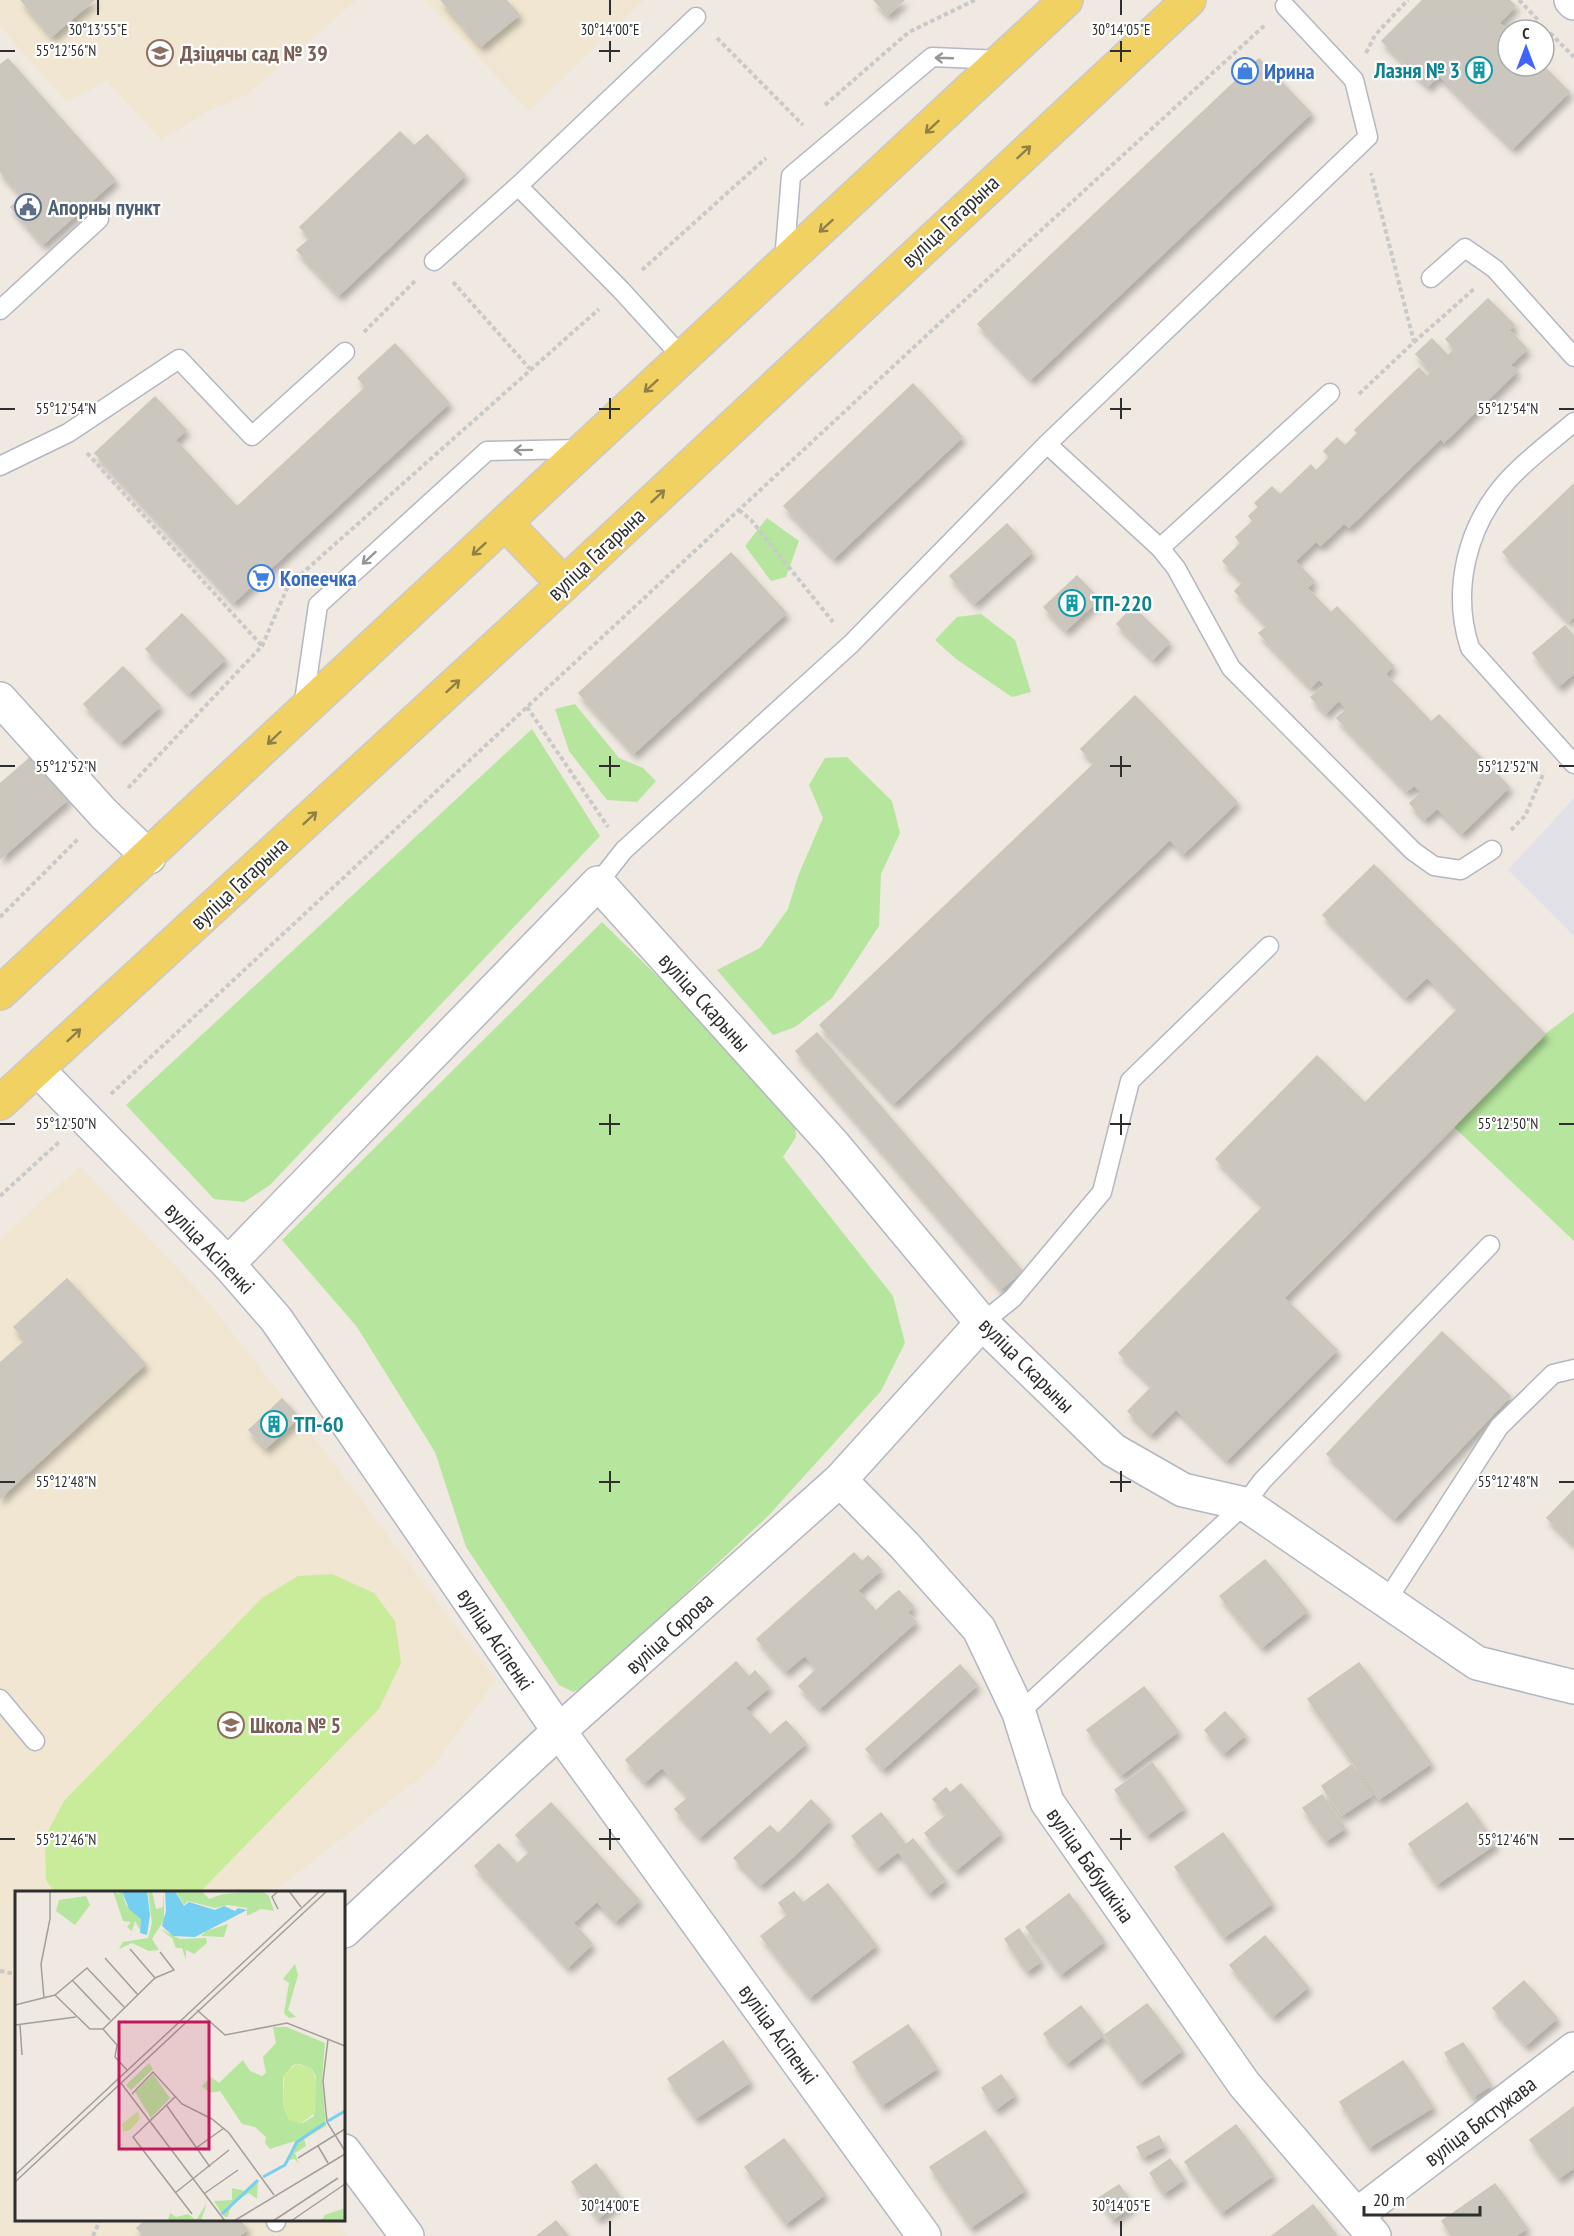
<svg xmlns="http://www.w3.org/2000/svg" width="1574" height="2236" font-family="'PT Sans Narrow',sans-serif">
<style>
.industrial{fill:#e3e1e8}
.education{fill:#f0e6d1}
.green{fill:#b6e59e}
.pitch{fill:#c9ec9a}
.building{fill:#cbc7bf;stroke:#cbc5ba;stroke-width:1.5;filter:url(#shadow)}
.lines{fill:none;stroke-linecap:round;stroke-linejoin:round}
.lane-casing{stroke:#b4b7c1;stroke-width:21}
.street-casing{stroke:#b4b7c1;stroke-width:36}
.secondary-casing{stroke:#b4b7c1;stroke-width:36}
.primary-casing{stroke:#c9c9c9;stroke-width:36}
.path{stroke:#c9c9c9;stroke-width:4;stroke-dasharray:4.5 3;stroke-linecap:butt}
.lane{stroke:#fff;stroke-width:18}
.street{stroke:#fff;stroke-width:33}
.secondary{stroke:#fff;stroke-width:33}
.primary{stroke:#f2d163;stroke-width:33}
.oneway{stroke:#969696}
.oneway2{stroke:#908048}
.ticks{fill:none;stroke:#2e2e2e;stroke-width:2}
.labels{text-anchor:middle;stroke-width:4.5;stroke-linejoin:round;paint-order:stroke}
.education-label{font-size:22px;font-weight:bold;fill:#785e54;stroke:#fff;text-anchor:start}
.culture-label{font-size:22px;font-weight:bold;fill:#0d838f;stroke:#fff;text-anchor:start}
.shop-label{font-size:22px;font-weight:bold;fill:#366cbe;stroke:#fff;text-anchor:start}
.service-label{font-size:22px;font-weight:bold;fill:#4e5e75;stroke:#fff;text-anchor:start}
.street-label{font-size:22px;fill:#2e2e2e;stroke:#fff}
.inset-river{fill:none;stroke:#75cff0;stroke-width:3}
.inset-road{fill:none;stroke:#a29e99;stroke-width:1.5}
.view{fill:#c2185b;fill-opacity:0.15;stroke:#c2185b;stroke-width:3}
.inset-edge{fill:none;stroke:#2e2e2e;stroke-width:3}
.ticks-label{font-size:15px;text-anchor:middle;fill:#2e2e2e;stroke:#fff;stroke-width:4.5;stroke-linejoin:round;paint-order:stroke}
</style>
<defs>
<filter id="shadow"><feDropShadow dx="3.5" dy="6" stdDeviation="3" flood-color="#0004"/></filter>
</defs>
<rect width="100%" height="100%" fill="#efe9e1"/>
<path class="industrial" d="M1574,798v138l-66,-66z"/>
<g class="education">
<path d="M0,0h357l-110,95 -36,15 -50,30 -54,-59 -41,21 -66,-76z"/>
<path d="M425,0h219l-115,111z"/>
<path d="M80,1166l126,133 93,118 197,263 -66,90 -157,122h-257v328h319l12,16h-347v-997z"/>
</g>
<g class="green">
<path d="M767,518l32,23 -13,36 -15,4 -26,-35z"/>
<path d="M981,614l34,26 16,52 -19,5 -56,-38 -21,-19 22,-23z"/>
<path d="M575,704l44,54 24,10 13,13 -19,21 -30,-2 -38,-49 -14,-42z"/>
<path d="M532,729l68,107 -330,349 -26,17 -30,-3 -88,-94z"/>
<path d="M847,757l45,44 8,32 -19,41 -2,52 -47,72 -37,29 -22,8 -56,-65 43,-22 28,-39 10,-33 25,-58 -14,-33 16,-27z"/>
<path d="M602,922l192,188 2,27 -13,20 110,139 12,47 -24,48 -112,124 -181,170 -15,7 -14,-7 -93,-138 -31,-95 -78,-125 -75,-87z"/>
<path d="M1574,1012v229l-120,-114 91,-93z"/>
</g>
<path class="pitch" d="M332,1574l42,19 21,28 6,42 -22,46 -179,183h-146l-8,-12 -1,-43 19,-36 198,-203 36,-22z"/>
<g class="building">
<path d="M21,0h73l-42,36z"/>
<path d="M441,0h65l13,15 -38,31z"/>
<path d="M874,0h30l-16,15z"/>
<path d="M1423,0h86l6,6 -16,17 9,8v35h35l26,26 -56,56 -74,-73 -11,11 -46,-45z"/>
<path d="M8,59l107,121 -72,64 -32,-37 11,-11 -22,-25v-106z"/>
<path d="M1259,59l52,54 -280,266 -53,-55z"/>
<path d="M400,132l14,14 13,-11 38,40 -126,120 -42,-45 14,-12 -11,-11z"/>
<path d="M1488,299l26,26 -5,5 18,19 -17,16 7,6 -73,71 -3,-4 -92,89 -5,-4 -23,22 -5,-4 -21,20 19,20 -7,7 24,25 6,-6 56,59 -8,8 46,48 8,-7 70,72 -47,46 -25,-25 -12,11 -8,-8 -7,-8 12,-11 -8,-7 -7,6 -70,-73 10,-9 -8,-9 -13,13 -15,-16 14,-12 -6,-6 -8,8 -52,-54 9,-7 -33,-35 9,-9 -21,-21 18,-18 -5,-6 17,-16 -4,-5 10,-9 -4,-4 17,-16 8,8 31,-30 5,6 14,-14 -6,-6 13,-13 8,8 13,-13 -3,-3 64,-62 8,9 5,-6 -16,-17 16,-15 16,17 7,-7 -9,-10z"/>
<path d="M395,344l54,59 -215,199 -139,-149 60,-56 31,33 -11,10 62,67 129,-120 -8,-9z"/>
<path d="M913,384l49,53 -128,121 -50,-52z"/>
<path d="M1574,484v132l-5,5 -66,-69z"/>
<path d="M1007,524l25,28 -57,51 -25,-27z"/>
<path d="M731,553l55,60 -152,140 -55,-60z"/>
<path d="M1077,576l22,23 -33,31 -22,-23z"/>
<path d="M1133,607l36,35 -16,17 -36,-35z"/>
<path d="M182,614l43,45 -36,34 -43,-44z"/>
<path d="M1565,626l9,10v37l-15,13 -26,-33z"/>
<path d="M123,667l37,39 -39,36 -37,-38z"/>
<path d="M1135,696l102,106 -54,52 -13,-15 -276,264 -74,-78 275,-262 -14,-14z"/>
<path d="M31,757l37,42 -67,59 -1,-74z"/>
<path d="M1374,865l171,169 -261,264 53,52 -110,110 -51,-51 -25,25 -23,-23 25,-25 -34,-33 145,-147 -48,-47 101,-103 48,47 94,-95 -32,-31 -21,20 -83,-82z"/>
<path d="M817,1033l205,238 -21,18 -205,-238z"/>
<path d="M67,1279l78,85 -145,134v-135l26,-23 -12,-13z"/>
<path d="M1442,1332l68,64 -115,122 -68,-64z"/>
<path d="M282,1399l17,18 -33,31 -17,-18z"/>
<path d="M1574,1490v54l-27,-26z"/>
<path d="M854,1553l20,23 -17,15 -20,-23z"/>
<path d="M868,1556l13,14 -7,6 -12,-14z"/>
<path d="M1265,1560l42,51 -45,36 -42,-51z"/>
<path d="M837,1568l62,69 -79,71 -21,-22 18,-17 -12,-14 -19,16 -29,-32z"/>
<path d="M899,1591l14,15 -6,7 -15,-17z"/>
<path d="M892,1596l24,26 -17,15 -23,-26z"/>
<path d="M736,1662l13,15 6,-6 14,16 -24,21 25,27 16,-14 20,22 -106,94 -25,-28 14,-12 -27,-30 -17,15 -19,-22z"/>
<path d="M1359,1663l72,100 -52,36 -71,-100z"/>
<path d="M960,1665l17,20 -94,84 -17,-20z"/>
<path d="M1144,1687l34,44 -57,44 -34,-45z"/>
<path d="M1225,1712l20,23 -21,18 -19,-23z"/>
<path d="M1152,1763l32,45 -37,27 -32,-45z"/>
<path d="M1352,1765l20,30 -30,20 -20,-29z"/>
<path d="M961,1784l40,49 -45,37 -31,-37 22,-18 -14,-16 13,-11 4,5z"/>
<path d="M1322,1795l23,33 -19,13 -23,-33z"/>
<path d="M811,1800l19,20 -33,33 -19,-19z"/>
<path d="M551,1803l88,97 -23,21 -19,-20 -24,22 19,21 -24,23 -93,-101 24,-22 18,20 14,-13 -15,-16z"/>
<path d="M1467,1803l28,41 -58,40 -28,-40z"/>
<path d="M881,1813l25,32 -29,23 -25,-32z"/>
<path d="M770,1826l27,27 -36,32 -27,-27z"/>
<path d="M1223,1833l49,70 -48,34 -49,-70z"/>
<path d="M913,1839l32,41 -16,13 -31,-42z"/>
<path d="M828,1884l48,61 -66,52 -49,-61 27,-21 -9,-12 15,-11 9,11z"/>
<path d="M1069,1894l35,47 -43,33 -35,-47z"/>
<path d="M1019,1929l22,32 -14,10 -22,-32z"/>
<path d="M1265,1936l43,51 -35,29 -43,-51z"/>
<path d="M1524,1981l33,37 -31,27 -33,-37z"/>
<path d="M1147,2004l35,46 -42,32 -35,-47z"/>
<path d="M1081,2006l22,29 -36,28 -23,-29z"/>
<path d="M908,2025l29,43 -55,37 -29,-43z"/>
<path d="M723,2041l27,41 -54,36 -28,-39z"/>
<path d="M1463,2043l28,42 -18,12 -28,-44z"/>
<path d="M1403,2061l30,46 -64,40 -29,-45z"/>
<path d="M1001,2075l14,20 -19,14 -14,-21z"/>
<path d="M1574,2107v60l-15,11 -29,-38z"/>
<path d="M1236,2125l37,50 -51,37 -37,-50z"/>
<path d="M985,2131l40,59 -54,37 -41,-60z"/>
<path d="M1159,2136l5,10 -21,11 -6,-10z"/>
<path d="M784,2139l41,55 -39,29 -41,-56z"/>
<path d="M1170,2159l14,20 -20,14 -14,-20z"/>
<path d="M596,2164l26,36 -24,18 -26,-36z"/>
<path d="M1495,2184l32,44 -12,8h-63l-10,-15z"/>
<path d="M1119,2185l14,20 -20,14 -14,-21z"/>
<path d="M1313,2205l24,31h-65z"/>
<path d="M146,2220h93l8,9 -8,7h-95l-7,-8z"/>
<path d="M556,2221l12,15h-31z"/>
</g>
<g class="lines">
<defs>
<g id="lane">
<path d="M518,186l178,-169"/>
<path d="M434,261l84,-75 103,104 61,67"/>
<path d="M784,261l7,-85 141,-119 69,3"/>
<path d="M1431,278l34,-30 30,21 79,88"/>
<path d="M0,310l99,-91"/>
<path d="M1574,422c-22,19 -47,37 -66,58 -41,45 -57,110 -38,168l104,116"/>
<path d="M1047,444l113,104 16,20 55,100 182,183 21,15 27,4 31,-20"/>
<path d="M0,466l68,-33 111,-74 73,77 93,-84"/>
<path d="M1160,548l170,-155"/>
<path d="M303,708l15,-103 169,-154 94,-2"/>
<path d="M598,883l26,-33 227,-206 196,-200 321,-307 -14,-57 -69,-74"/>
<path d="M982,1323l31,-25 89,-106 28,-111 139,-135"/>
<path d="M1387,1600l112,-173 54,-53 21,-5"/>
<path d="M0,1699l35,42"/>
<path d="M1019,1713l226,-209 17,-23 228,-236"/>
<path d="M276,2222v-2"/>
</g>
<g id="street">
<path d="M0,699l104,115 45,43"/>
<path d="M37,1069l191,195 48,55 283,412 365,505"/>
<path d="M228,1264l370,-381 236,262 148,178 131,127 70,40 62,14 232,159 97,24"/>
<path d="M840,1480l64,65 75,84 40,84 28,89 197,282 130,152"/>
<path d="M344,1931l215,-200 281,-251 142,-157"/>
<path d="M344,2151l63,85"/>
<path d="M1358,2214l216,-165"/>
</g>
<path id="secondary" d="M1571,0l3,3"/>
<g id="primary">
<path d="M506,524l58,60"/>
<path d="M0,993l1066,-993"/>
<path d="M0,1103l564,-519 625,-584"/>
</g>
</defs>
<use href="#lane" class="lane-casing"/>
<use href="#street" class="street-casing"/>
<use href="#secondary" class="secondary-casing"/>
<use href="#primary" class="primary-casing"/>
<g class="path">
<path d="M1519,0l20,21"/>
<path d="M1550,33l24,24"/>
<path d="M717,38l86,87"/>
<path d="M1366,53l9,-18 33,-35"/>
<path d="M825,105l84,-73 66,-32"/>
<path d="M642,270l124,-112"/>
<path d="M453,282l77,87"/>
<path d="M364,332l52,-52"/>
<path d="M1414,342l60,-53"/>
<path d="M1359,394l55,-52 -43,-169"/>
<path d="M87,453l175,193"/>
<path d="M739,510l12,10 82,102"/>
<path d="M527,707l81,120"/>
<path d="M128,788l134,-142 26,-60 311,-277"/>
<path d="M1511,830l14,-14 19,-44"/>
<path d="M0,917l79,-79"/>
<path d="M111,1094l831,-773 323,-296"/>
<path d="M0,1196l59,-54"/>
<path d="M0,1971l16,3"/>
<path d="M93,2236l7,-16"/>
</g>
<use href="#lane" class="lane"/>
<use href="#street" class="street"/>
<use href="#secondary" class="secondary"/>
<use href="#primary" class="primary"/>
</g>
<defs><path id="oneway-shaft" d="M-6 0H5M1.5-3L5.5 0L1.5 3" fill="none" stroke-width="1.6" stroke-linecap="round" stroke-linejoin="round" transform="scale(1.5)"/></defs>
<g class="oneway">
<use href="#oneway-shaft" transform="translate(944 58) rotate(-178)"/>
<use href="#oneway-shaft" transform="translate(523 450) rotate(179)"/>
<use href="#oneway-shaft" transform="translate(369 558) rotate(138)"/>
</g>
<g class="oneway2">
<use href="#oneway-shaft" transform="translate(932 127) rotate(137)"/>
<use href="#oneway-shaft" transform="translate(1024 152) rotate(-43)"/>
<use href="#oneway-shaft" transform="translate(826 226) rotate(138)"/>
<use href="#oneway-shaft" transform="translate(651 386) rotate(138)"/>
<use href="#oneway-shaft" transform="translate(658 496) rotate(-43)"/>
<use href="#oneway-shaft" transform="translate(479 549) rotate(138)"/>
<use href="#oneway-shaft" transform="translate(453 686) rotate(-43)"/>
<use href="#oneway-shaft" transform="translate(274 738) rotate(136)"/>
<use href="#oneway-shaft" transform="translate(310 818) rotate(-43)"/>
<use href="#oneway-shaft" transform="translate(74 1035) rotate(-43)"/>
</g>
<path class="ticks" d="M98,0v15M610,0v15M1121,0v15M610,41v21M1121,41v21M0,51h15M599,51h21M1110,51h21M610,398v21M1121,398v21M0,409h15M599,409h21M1110,409h21M1559,409h15M610,756v21M1121,756v21M0,766h15M599,766h21M1110,766h21M1559,766h15M610,1114v21M1121,1114v21M0,1124h15M599,1124h21M1110,1124h21M1559,1124h15M610,1471v21M1121,1471v21M0,1482h15M599,1482h21M1110,1482h21M1559,1482h15M610,1829v21M1121,1829v21M0,1839h15M599,1839h21M1110,1839h21M1559,1839h15M610,2221v15M1121,2221v15"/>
<defs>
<symbol id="school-ring" viewBox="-11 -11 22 22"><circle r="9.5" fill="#fff" stroke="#8d6e63" stroke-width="1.5"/><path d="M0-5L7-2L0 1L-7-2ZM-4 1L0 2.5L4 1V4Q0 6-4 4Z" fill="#8d6e63"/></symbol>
<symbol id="building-ring" viewBox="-11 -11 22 22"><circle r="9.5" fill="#fff" stroke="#0f9aa8" stroke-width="1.5"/><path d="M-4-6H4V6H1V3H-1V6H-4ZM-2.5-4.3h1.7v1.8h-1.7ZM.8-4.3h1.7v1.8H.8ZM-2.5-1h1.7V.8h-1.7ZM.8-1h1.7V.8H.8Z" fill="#0f9aa8"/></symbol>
<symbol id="shop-ring" viewBox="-11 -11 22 22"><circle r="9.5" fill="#fff" stroke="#3f7fe0" stroke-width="1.5"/><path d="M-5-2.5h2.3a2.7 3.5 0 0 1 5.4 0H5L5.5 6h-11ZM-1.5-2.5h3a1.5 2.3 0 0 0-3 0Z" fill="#3f7fe0"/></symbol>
<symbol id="civic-ring" viewBox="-11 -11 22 22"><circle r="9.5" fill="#fff" stroke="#5c6f8a" stroke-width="1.5"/><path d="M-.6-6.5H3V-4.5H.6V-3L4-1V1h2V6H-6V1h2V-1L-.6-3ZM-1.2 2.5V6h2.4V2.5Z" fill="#5c6f8a"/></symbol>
<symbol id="supermarket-ring" viewBox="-11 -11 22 22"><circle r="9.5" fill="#fff" stroke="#3f7fe0" stroke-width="1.5"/><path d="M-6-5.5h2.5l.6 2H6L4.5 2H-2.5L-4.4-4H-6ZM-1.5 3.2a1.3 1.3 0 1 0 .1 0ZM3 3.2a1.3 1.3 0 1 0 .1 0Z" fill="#3f7fe0"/></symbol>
</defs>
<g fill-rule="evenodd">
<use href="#school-ring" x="145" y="38" width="30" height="30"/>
<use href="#building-ring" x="1464" y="55" width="30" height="30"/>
<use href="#shop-ring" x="1230" y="56" width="30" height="30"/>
<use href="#civic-ring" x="13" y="192" width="30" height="30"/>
<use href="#supermarket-ring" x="246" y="563" width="30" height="30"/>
<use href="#building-ring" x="1057" y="588" width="30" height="30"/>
<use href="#building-ring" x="259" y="1409" width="30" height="30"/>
<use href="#school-ring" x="216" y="1710" width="30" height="30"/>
</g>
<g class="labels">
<g class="education-label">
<text x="180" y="61">Дзіцячы сад № 39</text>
<text x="250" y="1733">Школа № 5</text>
</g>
<g class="culture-label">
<text x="1460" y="78" text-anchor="end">Лазня № 3</text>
<text x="1092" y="611">ТП-220</text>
<text x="294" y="1432">ТП-60</text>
</g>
<g class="shop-label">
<text x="1264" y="79">Ирина</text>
<text x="280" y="586">Копеечка</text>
</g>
<g class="service-label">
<text x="48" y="215">Апорны пункт</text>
</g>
<g class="street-label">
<text transform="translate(950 221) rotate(-43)" y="8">вуліца Гагарына</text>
<text transform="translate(596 554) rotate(-43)" y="8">вуліца Гагарына</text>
<text transform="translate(239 883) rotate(-43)" y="8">вуліца Гагарына</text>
<text transform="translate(705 1002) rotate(48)" y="8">вуліца Скарыны</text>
<text transform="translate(210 1248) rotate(46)" y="8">вуліца Асіпенкі</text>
<text transform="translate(1027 1365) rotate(45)" y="8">вуліца Скарыны</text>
<text transform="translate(669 1633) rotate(-42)" y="8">вуліца Сярова</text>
<text transform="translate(496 1639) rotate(56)" y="8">вуліца Асіпенкі</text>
<text transform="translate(1091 1865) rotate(55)" y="8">вуліца Бабушкіна</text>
<text transform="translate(779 2034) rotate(54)" y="8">вуліца Асіпенкі</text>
<text transform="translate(1480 2121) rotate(-37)" y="8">вуліца Бястужава</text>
</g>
</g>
<g transform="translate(15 1891)">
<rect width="330" height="330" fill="#efe9e1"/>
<path d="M98,0l7,4 -2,-4h4l4,14 15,13 -1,12 -5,-9 -3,10 -5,-4 4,-5 -8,-1zM133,0h4l4,18 7,-2 1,-16v29l-12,19 7,11 -10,1 -17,-8 -13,6 4,-7 25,-4 4,-15zM161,0h26l7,8 14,-5 39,-3 7,5 5,15 -13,-2 -14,7v-8l-19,-3 -13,3 -27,-7 -4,4zM71,5l4,9 -15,20 -19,-14 3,-11zM213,33l-4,13 -23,-1 5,-5zM145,38l20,10 26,-1 1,5 -13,11 -8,-4v10l-4,-12h-6l-4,-10zM280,73l3,11 -10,35 8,7 -7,1 -5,-5 5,-30 -6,-4zM258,136h14l38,16 -3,38 4,45 -22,13 2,7 -11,7 4,11 -4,-5 -7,1 7,-19 -25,8 -5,-6 1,-6 -11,-10 -13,-3 -22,-33 -10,2 -8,-7 9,-9 8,6 24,-23 7,11 12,5 4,-3 -3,-16 13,-14zM284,173l12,4 5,9 -2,39 -11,7 -20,-16v-30l10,-12zM134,172l4,6 -22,21 -5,-5zM138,183l17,24 -19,20 -16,-26zM243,289l-1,19 -8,-6 -17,11 -5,14 -5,-4 -8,-13 18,-1v-12l13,3zM192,312l-6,18 -33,-1 2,-7 6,4 12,-3 8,6zM330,317v13h-24l4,-6z" fill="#b6e59e" fill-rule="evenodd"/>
<path d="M281,173l15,4 5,12 -1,33 -15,11 -12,-5 -5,-12 1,-33zM123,220l2,8 -11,12h-6l-1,-7z" fill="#c9ec9a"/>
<path d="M107,0h25l3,24 -3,20 -7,-2 1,-14 -12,-10zM150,0h10l9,15 5,-4 26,8 9,-4 11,5 3,-3 9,2 -52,27 -22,-1 -11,-10 4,-15z" fill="#75cff0"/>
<path class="inset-river" d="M313,230l17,-10M248,286l22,-12 12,-23 28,-19M207,323l36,-34"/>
<path class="inset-road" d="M274,0l12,16M263,18l-6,-12 6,-6M115,58l25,29M90,67l33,37M57,89l38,40M40,104l35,34h13l14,16 -2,12 12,13M29,107l-3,-34 9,-45v-28M0,114l40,-10 32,-27 37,39M182,119l28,25 62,-12 58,23M0,134l61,-8M5,134l2,30M88,138l52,-51 19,-8 -14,-18M313,148l-5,42 4,41 18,29M106,192l104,138M117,203l21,-22 29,32 30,15 17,14 45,62M160,206l-42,40 59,77M152,215l43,61M303,255l10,17M181,257l28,-20M283,267l47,-29M0,284l305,-284M0,291l312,-291M160,302l54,-43M190,302l33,-23M219,330l111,-67M258,330l65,-43M276,330l54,-37"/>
<path class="view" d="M104,131h90v127h-90z"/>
<rect width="330" height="330" class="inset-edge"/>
</g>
<g class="ticks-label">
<text x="98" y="35">30°13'55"E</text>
<text x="610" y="35">30°14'00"E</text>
<text x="1121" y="35">30°14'05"E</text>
<text x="66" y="56">55°12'56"N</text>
<text x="66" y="414">55°12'54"N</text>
<text x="1508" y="414">55°12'54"N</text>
<text x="66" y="772">55°12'52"N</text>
<text x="1508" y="772">55°12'52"N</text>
<text x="66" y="1129">55°12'50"N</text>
<text x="1508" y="1129">55°12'50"N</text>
<text x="66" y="1487">55°12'48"N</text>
<text x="1508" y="1487">55°12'48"N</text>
<text x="66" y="1845">55°12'46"N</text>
<text x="1508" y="1845">55°12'46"N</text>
<text x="610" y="2211">30°14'00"E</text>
<text x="1121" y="2211">30°14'05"E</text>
</g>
<g transform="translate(1526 48)"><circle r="28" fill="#ffffff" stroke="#ababab" stroke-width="1.5"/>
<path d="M0-4.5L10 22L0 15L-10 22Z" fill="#4264fb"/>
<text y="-9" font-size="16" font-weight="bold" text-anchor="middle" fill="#2e2e2e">С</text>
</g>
<path d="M1364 2206v9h116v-9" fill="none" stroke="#2e2e2e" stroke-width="3"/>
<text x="1373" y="2206" font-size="18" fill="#2e2e2e" stroke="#ffffff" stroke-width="4.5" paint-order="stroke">20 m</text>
</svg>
